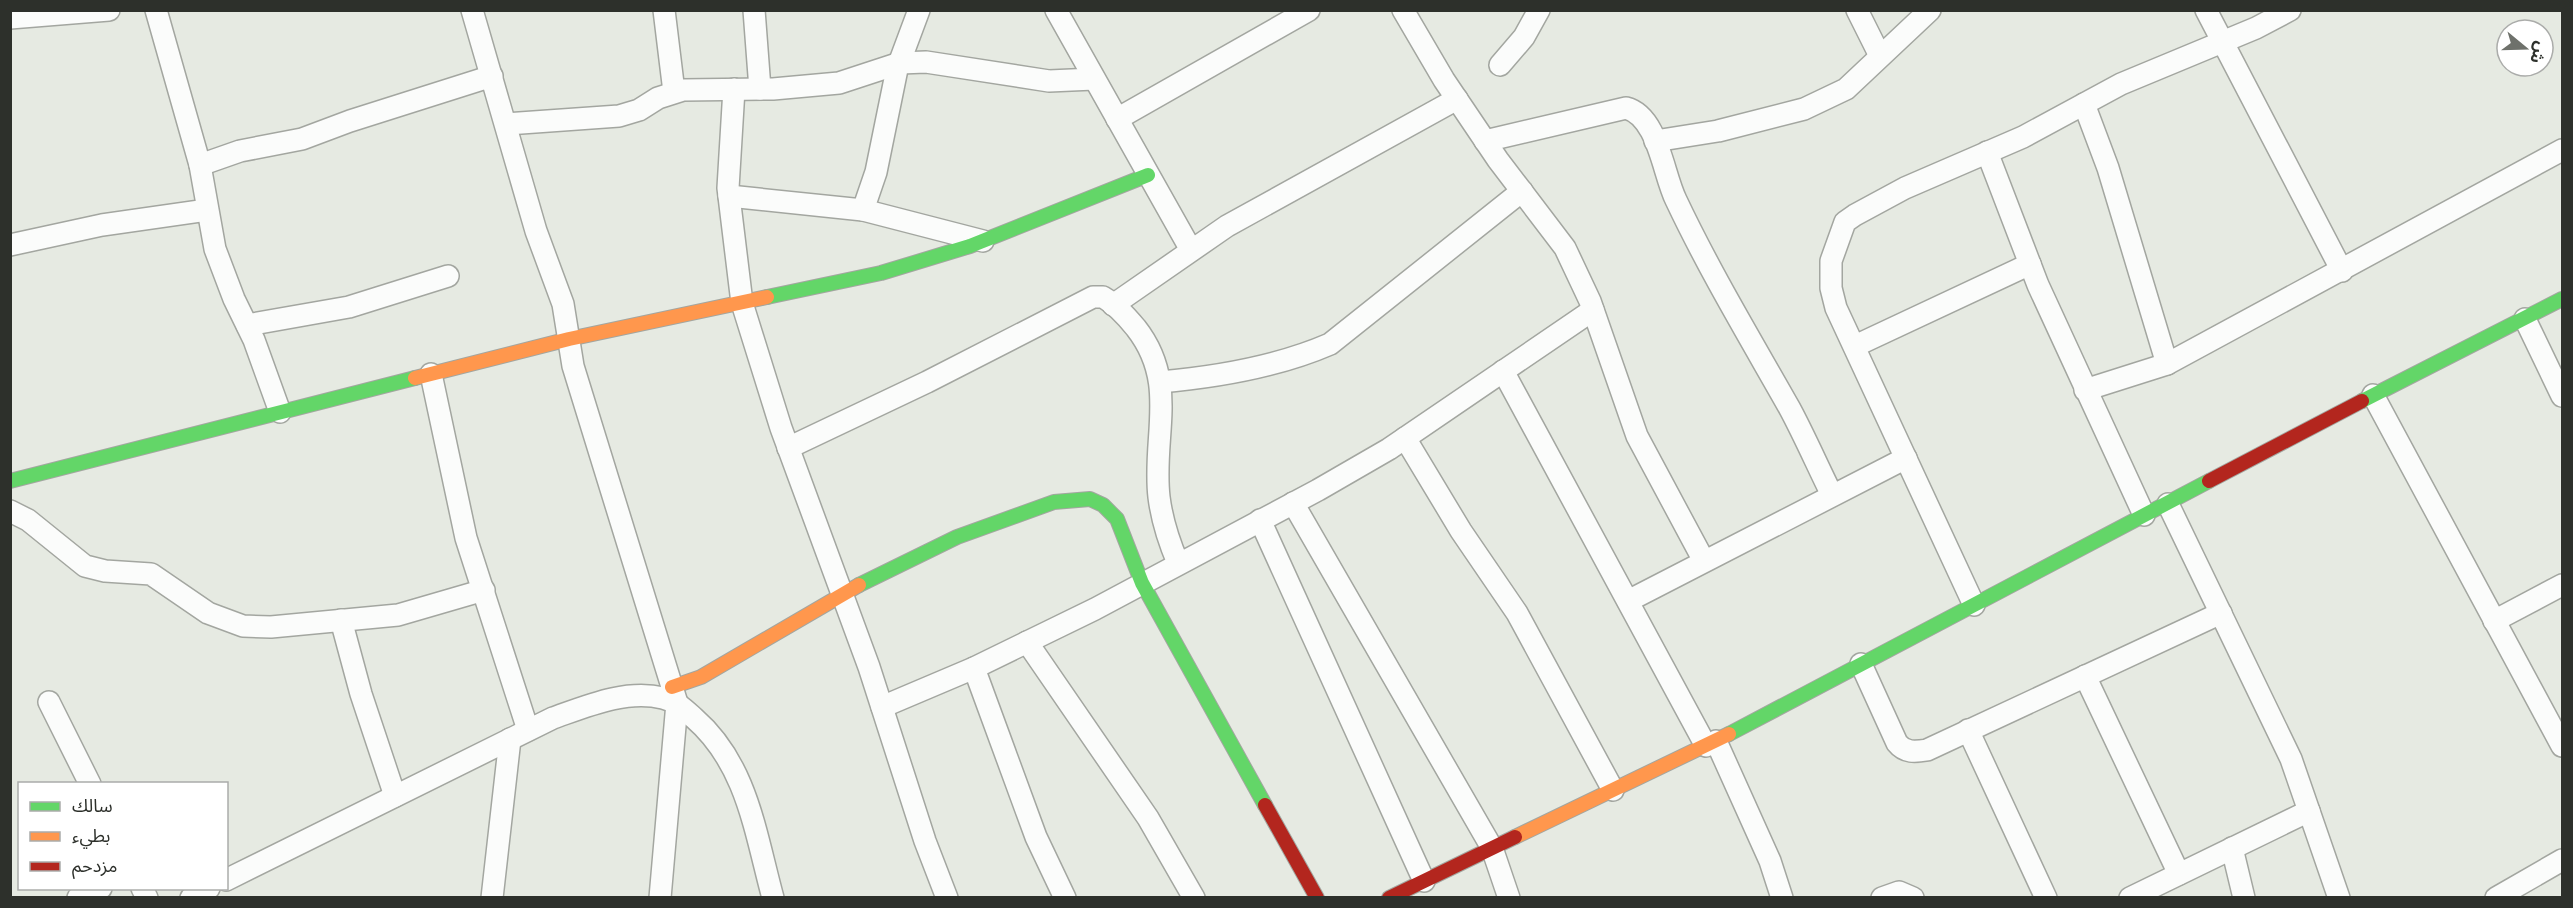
<svg xmlns="http://www.w3.org/2000/svg" width="2573" height="908" font-family="Commissioner,'Noto Sans Arabic',sans-serif">
<style>
.lines{fill:none;stroke-linecap:round;stroke-linejoin:round}
.street-casing{stroke:#a3a6a0;stroke-width:24}
.fast-casing{stroke:#a3a6a0;stroke-width:16}
.slow-casing{stroke:#a3a6a0;stroke-width:16}
.jam-casing{stroke:#a3a6a0;stroke-width:16}
.street{stroke:#fbfcfb;stroke-width:21}
.fast{stroke:#63d668;stroke-width:14}
.slow{stroke:#ff974d;stroke-width:14}
.jam{stroke:#b3261e;stroke-width:14}
</style>
<rect width="100%" height="100%" fill="#e6eae2"/>
<g class="lines">
<defs>
<g id="street">
<path d="M156,10l44,155 15,84 19,50 20,41 26,72"/>
<path d="M472,10l64,221 27,73 10,62 104,337 -17,195"/>
<path d="M664,10l10,82"/>
<path d="M754,10l6,79"/>
<path d="M1056,10l135,240"/>
<path d="M1403,10l41,70 54,80 67,88 25,53 47,135 67,125"/>
<path d="M1857,10l23,46"/>
<path d="M2206,10l136,261"/>
<path d="M10,18l99,-8"/>
<path d="M1500,65l24,-28 15,-27"/>
<path d="M734,89l-6,99 14,115 39,125 88,239 56,174 22,57"/>
<path d="M2084,104l24,64 59,196"/>
<path d="M1117,119l192,-109"/>
<path d="M506,124l113,-8 20,-6 19,-12 25,-8 90,-1 66,-6 61,-20 26,-1 123,19 45,-2"/>
<path d="M1485,141l141,-33c32,8 37,66 50,92 34,72 75,140 114,209 15,28 28,58 42,86"/>
<path d="M1655,141l63,-10 86,-22 42,-20 84,-79"/>
<path d="M1987,152l51,133 106,230"/>
<path d="M200,165l40,-14 62,-12 48,-18 142,-45"/>
<path d="M729,196l134,14 120,31"/>
<path d="M863,210l13,-38 21,-103 22,-59"/>
<path d="M10,245l92,-20 105,-15"/>
<path d="M1113,305l114,-79 230,-127"/>
<path d="M2525,319l37,77"/>
<path d="M247,325l102,-18 99,-31"/>
<path d="M1855,346l175,-82"/>
<path d="M1503,371l203,375"/>
<path d="M431,374l35,164 62,192"/>
<path d="M1160,382c57,-5 117,-15 170,-38l192,-153"/>
<path d="M2085,390l82,-26 395,-214"/>
<path d="M2373,395l189,351"/>
<path d="M1405,438l56,93 56,82 96,177"/>
<path d="M788,448l139,-66 166,-85h10c12,7 24,20 33,31 43,55 16,108 23,169 3,24 10,45 19,66"/>
<path d="M1293,503l199,345 17,50"/>
<path d="M2168,504l123,255 48,139"/>
<path d="M10,511l18,9 57,46 20,5 46,3 57,39 35,13 28,1 127,-12 86,-25"/>
<path d="M1260,520l164,361"/>
<path d="M1628,601l278,-143"/>
<path d="M1974,605l-138,-297 -5,-20v-27l14,-39 10,-7 50,-27 118,-51 98,-53 135,-56 34,-18"/>
<path d="M341,620l20,74 34,102"/>
<path d="M2494,621l68,-36"/>
<path d="M1027,642l121,176 46,80"/>
<path d="M1861,664l36,79c8,10 18,9 30,7l294,-137"/>
<path d="M974,668l62,169 29,61"/>
<path d="M2085,676l94,198"/>
<path d="M49,702l41,82"/>
<path d="M882,707l92,-39 121,-59 223,-119 71,-41 204,-139"/>
<path d="M1968,730l78,168"/>
<path d="M1716,741l54,120 12,37"/>
<path d="M2232,848l12,50"/>
<path d="M226,880l327,-162c34,-12 73,-29 110,-20 13,3 21,11 31,20 53,46 61,114 79,180"/>
<path d="M142,888l5,10"/>
<path d="M78,898l23,-10"/>
<path d="M191,898l18,-10"/>
<path d="M492,898l18,-159"/>
<path d="M1882,898l17,-6 14,6"/>
<path d="M2130,898l179,-87"/>
<path d="M2496,898l66,-38"/>
</g>
<g id="fast">
<path d="M767,297l114,-24 89,-27 178,-71"/>
<path d="M2362,401l200,-102"/>
<path d="M10,481l405,-103"/>
<path d="M859,585l98,-48 97,-35 36,-3 13,6 14,14 25,64 123,222"/>
<path d="M1729,734l480,-253"/>
</g>
<g id="slow">
<path d="M415,378l154,-39 198,-42"/>
<path d="M672,687l29,-10 158,-92"/>
<path d="M1515,837l214,-103"/>
</g>
<g id="jam">
<path d="M2209,481l153,-80"/>
<path d="M1265,805l52,93"/>
<path d="M1389,898l126,-61"/>
</g>
</defs>
<use href="#street" class="street-casing"/>
<use href="#fast" class="fast-casing"/>
<use href="#slow" class="slow-casing"/>
<use href="#jam" class="jam-casing"/>
<use href="#street" class="street"/>
<use href="#fast" class="fast"/>
<use href="#slow" class="slow"/>
<use href="#jam" class="jam"/>
</g>
<rect width="2573" height="908" fill="none" stroke="#2d302b" stroke-width="24"/>
<rect x="18" y="782" width="210" height="108" fill="#ffffff" stroke="#abacaa" stroke-width="1.5"/>
<rect x="30" y="802" width="30" height="9" fill="#63d668" stroke="#abacaa" stroke-width="1.5"/>
<text x="72" y="812" font-size="18" fill="#2d302b">سالك</text>
<rect x="30" y="832" width="30" height="9" fill="#ff974d" stroke="#abacaa" stroke-width="1.5"/>
<text x="72" y="842" font-size="18" fill="#2d302b">بطيء</text>
<rect x="30" y="862" width="30" height="9" fill="#b3261e" stroke="#abacaa" stroke-width="1.5"/>
<text x="72" y="872" font-size="18" fill="#2d302b">مزدحم</text>
<g transform="translate(2525 48) rotate(109)"><circle r="28" fill="#ffffff" stroke="#abacaa" stroke-width="1.5"/>
<path d="M0-4.5L10 22L0 15L-10 22Z" fill="#6e716b"/>
<text y="-9" font-size="16" font-weight="bold" text-anchor="middle" fill="#2d302b">ش</text>
</g>
</svg>
